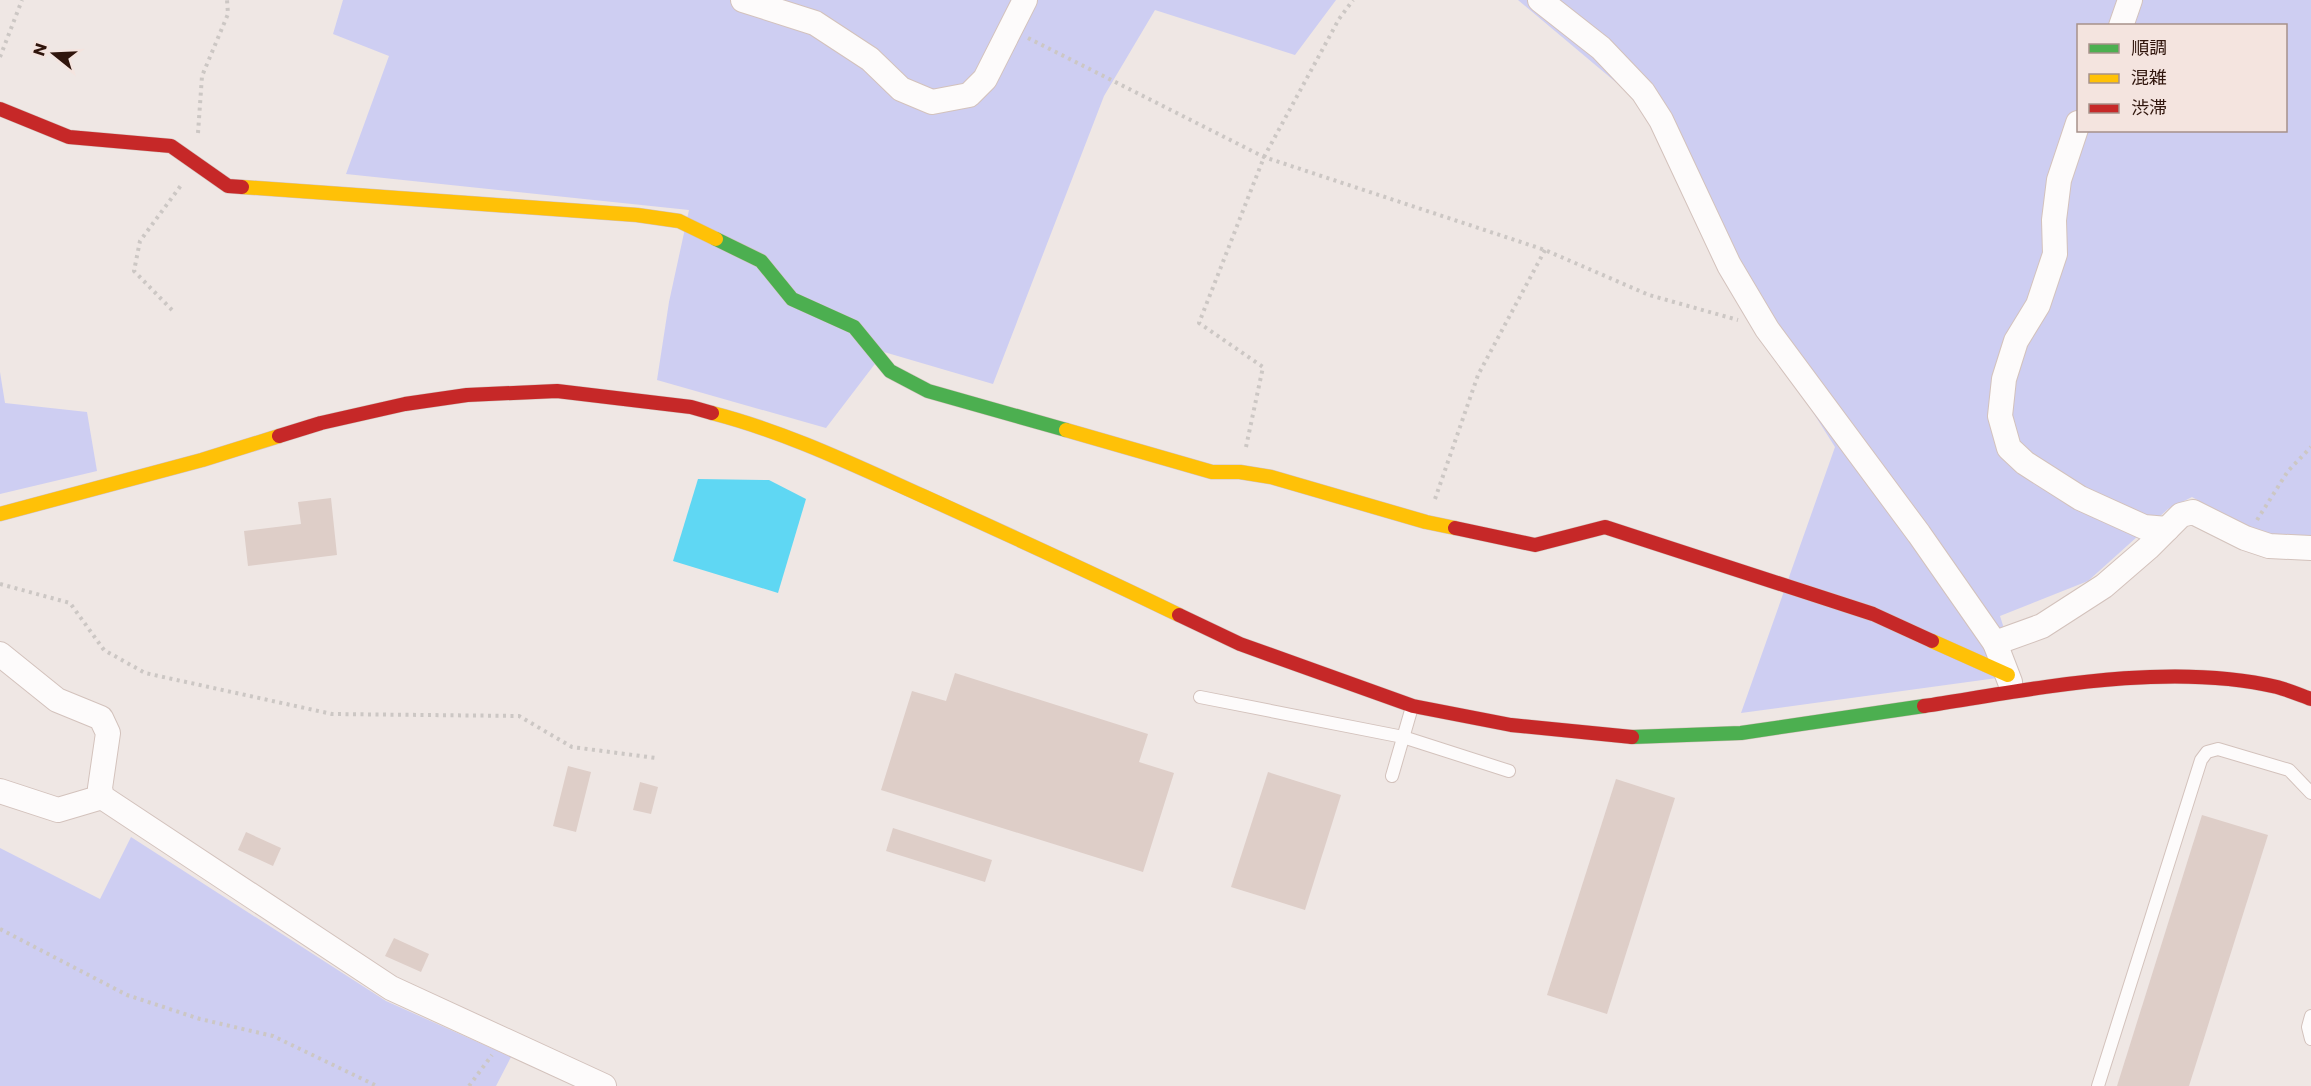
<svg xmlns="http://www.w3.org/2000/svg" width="2311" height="1086" font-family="Poppins,'Noto Sans JP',sans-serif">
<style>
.green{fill:#cecef2;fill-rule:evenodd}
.water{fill:#5fd7f3}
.building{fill:#decec8}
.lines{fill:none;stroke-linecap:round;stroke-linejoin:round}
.lane-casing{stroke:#d3c2bc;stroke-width:14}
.street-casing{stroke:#d3c2bc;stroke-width:26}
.fast-casing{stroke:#d3c2bc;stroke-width:15}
.slow-casing{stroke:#d3c2bc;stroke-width:15}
.jam-casing{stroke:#d3c2bc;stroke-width:15}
.path{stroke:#ccc7c4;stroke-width:4;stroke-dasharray:3 4.5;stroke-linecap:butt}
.lane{stroke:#fdfbfb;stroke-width:12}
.street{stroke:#fdfbfb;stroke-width:24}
.fast{stroke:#4caf50;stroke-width:14}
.slow{stroke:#ffc107;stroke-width:14}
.jam{stroke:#c62828;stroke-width:14}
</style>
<rect width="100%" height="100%" fill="#efe7e4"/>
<g class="green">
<path d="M343,0h993l-41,55 -140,-45 -51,86 -111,288 -109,-32 -58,76 -169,-48 12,-78 20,-92 -343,-36 43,-118 -56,-22z"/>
<path d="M1518,0h793v555l-51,-21 -68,-37 -24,12 -80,72 -88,35 19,59 -278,38 94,-266 -89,-140 -109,-207zM2078,26h208v104h-208z"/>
<path d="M0,372l5,31 82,9 10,59 -97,23z"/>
<path d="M131,837l255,164 125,56 -15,29h-496v-238l100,51z"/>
</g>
<path class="water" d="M698,479l71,1 37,19 -28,94 -105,-32z"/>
<g class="building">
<path d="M331,498l6,57 -89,11 -4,-35 57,-7 -3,-22z"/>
<path d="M955,673l193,61 -9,28 35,11 -31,99 -262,-82 31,-99 34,10z"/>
<path d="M568,766l23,6 -15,60 -23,-6z"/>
<path d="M1268,772l73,23 -36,115 -74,-23z"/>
<path d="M1616,779l59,19 -68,216 -60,-19z"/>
<path d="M640,782l18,5 -7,27 -18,-4z"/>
<path d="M2202,815l66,20 -79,251h-72z"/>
<path d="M893,828l99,32 -7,22 -99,-31z"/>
<path d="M246,832l35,16 -8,18 -35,-16z"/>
<path d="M394,938l35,16 -8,18 -36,-16z"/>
</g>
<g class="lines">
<defs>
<g id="lane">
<path d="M1200,697l203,40 106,34"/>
<path d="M1392,776l20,-69"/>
<path d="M2311,1016l-3,11 3,12"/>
<path d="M2098,1086l103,-326 6,-8 11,-3 71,21 22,23"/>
</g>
<g id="street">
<path d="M743,0l72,23 55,36 31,30 31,13 37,-7 16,-16 40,-79"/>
<path d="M1540,0l61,48 42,44 18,28 68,145 38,64 152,205 76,109 15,39"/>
<path d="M2121,26l9,-26"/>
<path d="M2078,123l-19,57 -5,40 1,34 -17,51 -22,36 -12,38 -4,37 9,32 16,15 55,35 64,29 23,2"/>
<path d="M1995,643l47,-17 62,-40 44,-38 33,-33 12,-3 52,26 24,8 42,2"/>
<path d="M0,654l57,46 44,18 7,15 -8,55 2,9 289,191 213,98"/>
<path d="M0,791l58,19 44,-13"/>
</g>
<g id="fast">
<path d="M716,239l45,22 31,38 62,28 36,44 38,20 138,39"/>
<path d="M1632,737l109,-4 183,-27"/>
</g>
<g id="slow">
<path d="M242,187l395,28 42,6 37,18"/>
<path d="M712,413c74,19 142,52 211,83 86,39 172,78 256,119"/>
<path d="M1066,430l146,42h28l31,5 155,45 29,6"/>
<path d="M0,514l202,-54 77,-24"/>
<path d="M1932,641l76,34"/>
</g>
<g id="jam">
<path d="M0,109l69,28 102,9 57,40 14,1"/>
<path d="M279,436l42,-13 84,-19 62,-9 90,-4 134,16 21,6"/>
<path d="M1455,528l80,17 70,-18 268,87 59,27"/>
<path d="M1179,615l61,29 173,62 98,19 121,12"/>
<path d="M1924,706c111,-17 242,-45 353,-19 11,3 23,8 34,12"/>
</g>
</defs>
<use href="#lane" class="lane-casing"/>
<use href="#street" class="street-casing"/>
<use href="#fast" class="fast-casing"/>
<use href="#slow" class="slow-casing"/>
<use href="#jam" class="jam-casing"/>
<g class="path">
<path d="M1028,38l236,119 281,93 104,45 89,25"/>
<path d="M0,57l22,-57"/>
<path d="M198,133l4,-57 26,-62 -1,-14"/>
<path d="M172,310l-38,-39 6,-30 42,-57"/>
<path d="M1246,447l17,-80 -64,-44 65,-166 75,-138 14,-19"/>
<path d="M1435,499l43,-124 67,-125"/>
<path d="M2257,520l31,-49 23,-24"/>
<path d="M0,584l70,19 34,47 41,23 187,41 187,2 53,31 84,11"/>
<path d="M0,929l127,66 73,24 73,17 104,50"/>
<path d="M469,1086l23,-31"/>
</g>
<use href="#lane" class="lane"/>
<use href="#street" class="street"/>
<use href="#fast" class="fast"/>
<use href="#slow" class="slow"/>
<use href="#jam" class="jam"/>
</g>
<rect x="2077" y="24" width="210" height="108" fill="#f4e4df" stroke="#a6918b" stroke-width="1.5"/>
<rect x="2089" y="44" width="30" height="9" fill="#4caf50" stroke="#a6918b" stroke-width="1.5"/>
<text x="2131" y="54" font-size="18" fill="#30150c">順調</text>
<rect x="2089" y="74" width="30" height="9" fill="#ffc107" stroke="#a6918b" stroke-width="1.5"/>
<text x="2131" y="84" font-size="18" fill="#30150c">混雑</text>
<rect x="2089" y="104" width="30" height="9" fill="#c62828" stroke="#a6918b" stroke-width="1.5"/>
<text x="2131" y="114" font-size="18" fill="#30150c">渋滞</text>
<g transform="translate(54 54) rotate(288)" stroke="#f4e4df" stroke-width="4.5" paint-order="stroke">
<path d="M0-4.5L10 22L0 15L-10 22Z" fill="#30150c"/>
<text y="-9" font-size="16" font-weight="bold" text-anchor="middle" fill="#30150c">N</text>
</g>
</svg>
